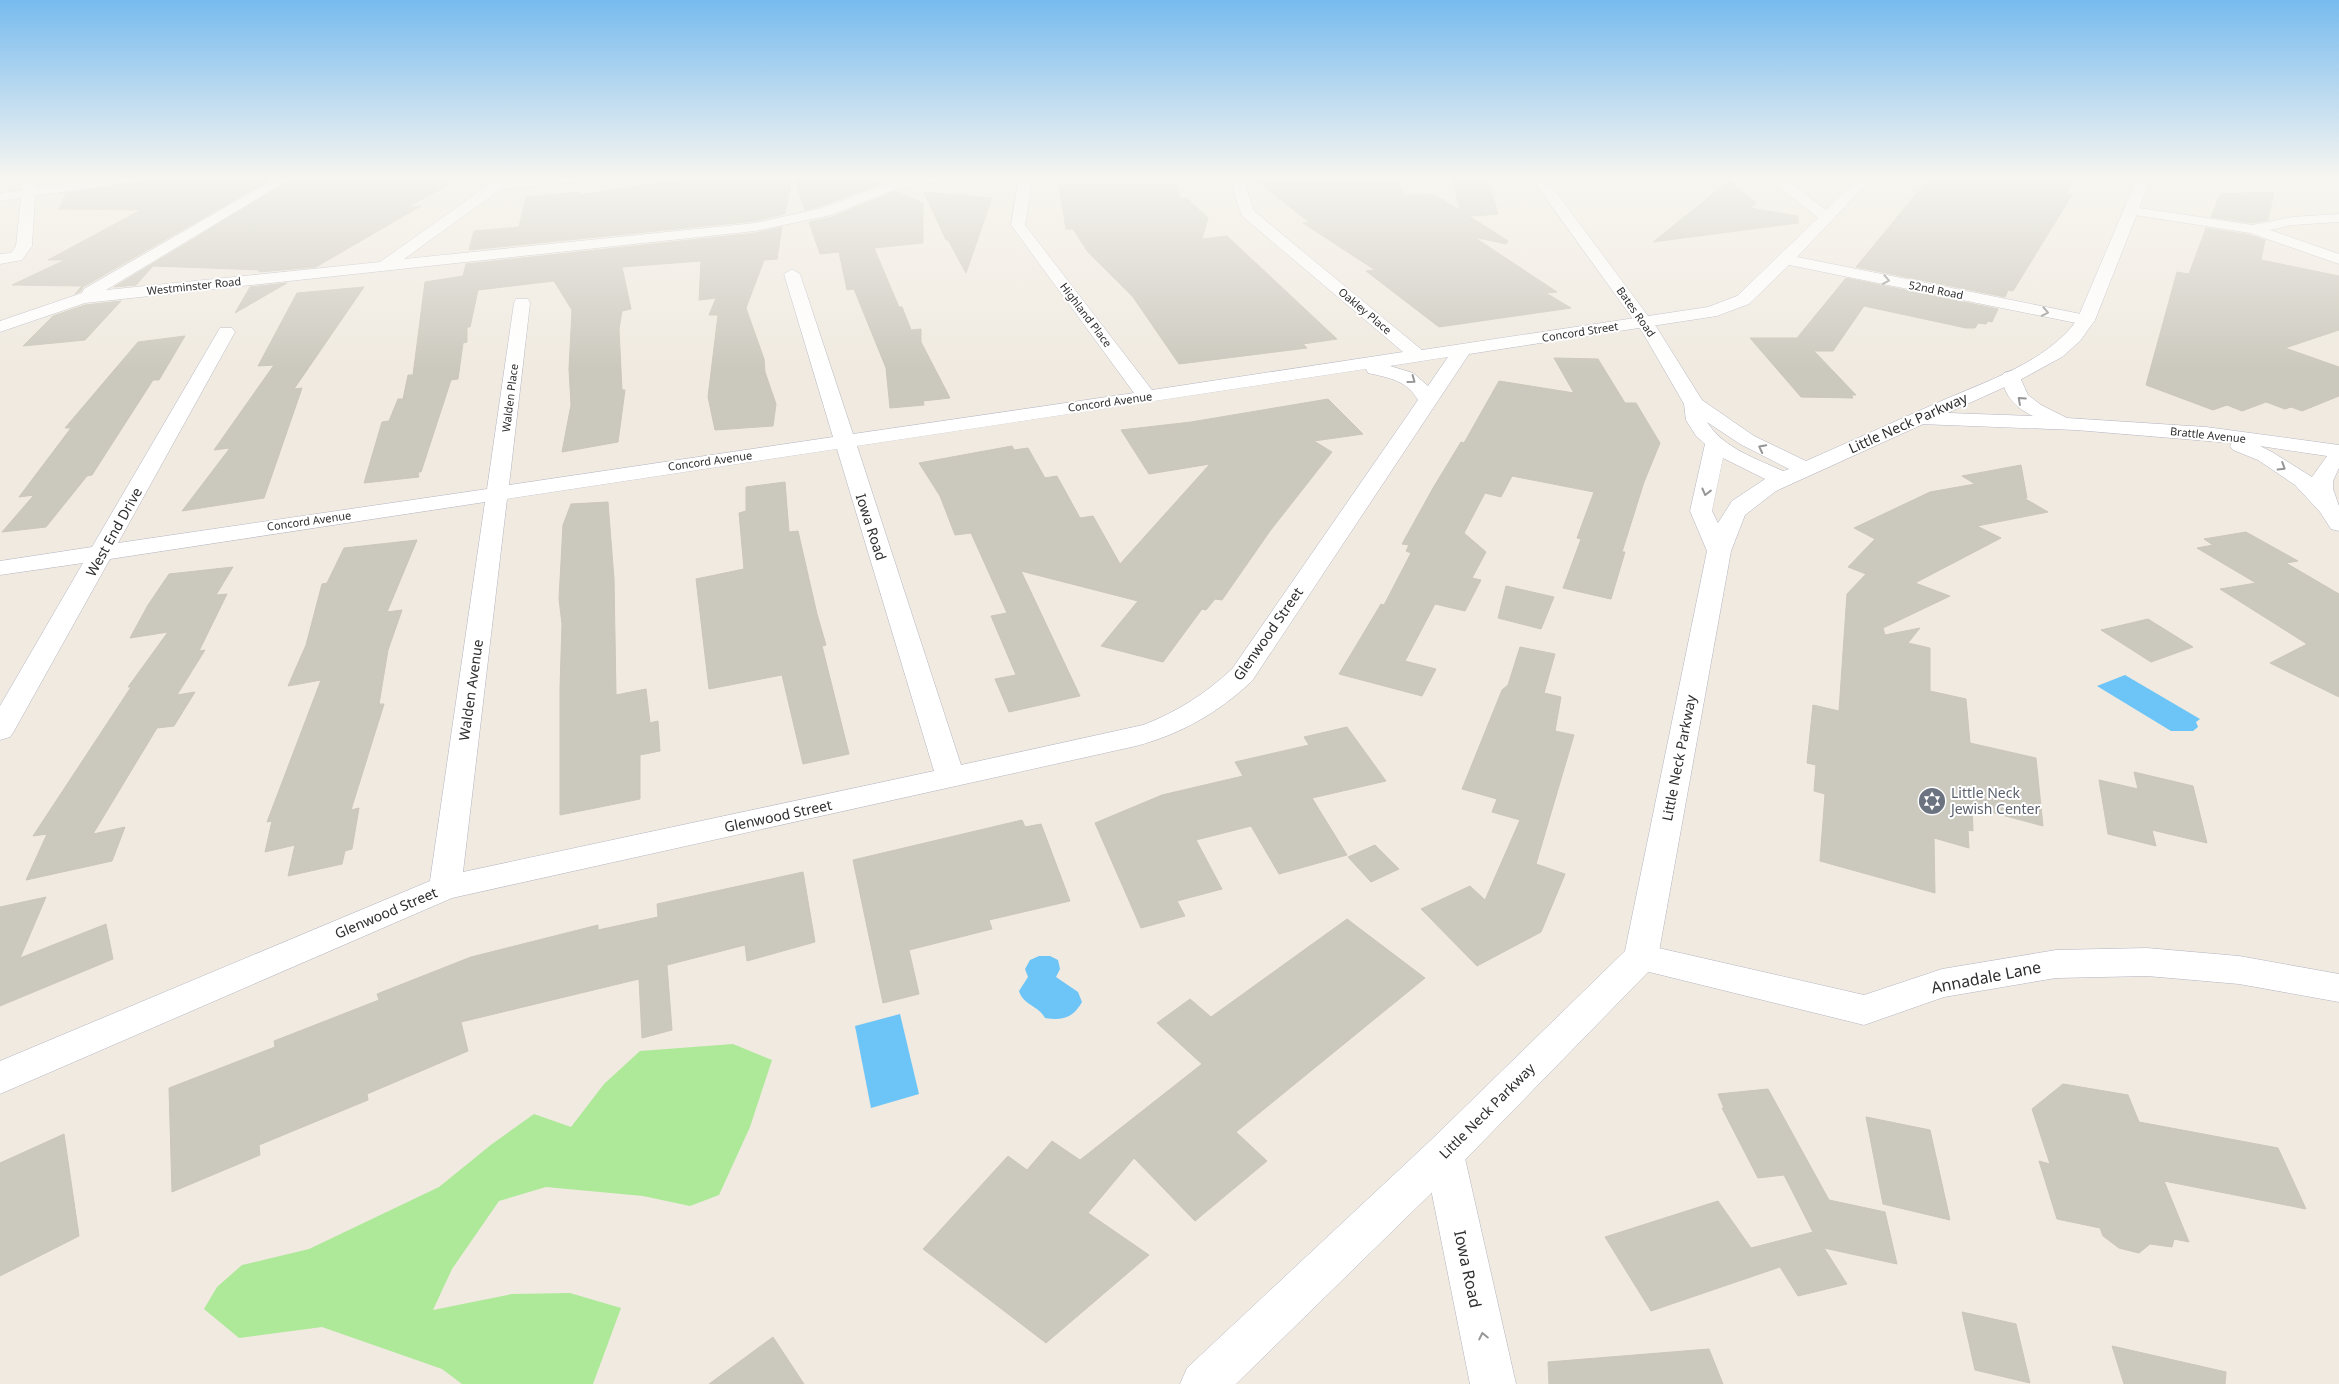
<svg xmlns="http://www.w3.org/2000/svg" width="2339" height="1384" font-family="'Noto Sans',sans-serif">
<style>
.green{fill:#ade999}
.water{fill:#6dc5f7}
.building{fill:#cbc8be;stroke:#ccc7b9}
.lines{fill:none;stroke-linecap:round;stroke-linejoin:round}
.street-casing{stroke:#b4b4c2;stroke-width:1}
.secondary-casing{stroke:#b4b4c2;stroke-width:1}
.street{fill:#fff;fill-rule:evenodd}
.secondary{fill:#fff;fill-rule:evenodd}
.oneway{stroke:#969696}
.labels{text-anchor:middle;stroke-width:4;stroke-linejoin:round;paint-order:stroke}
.far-street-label{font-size:11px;fill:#2e2e2e;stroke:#fff}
.street-label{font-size:14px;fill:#2e2e2e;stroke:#fff}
.worship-label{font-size:14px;fill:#5b616d;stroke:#fff;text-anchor:start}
.near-street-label{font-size:16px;fill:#2e2e2e;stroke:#fff}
</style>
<rect width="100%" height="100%" fill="#f0eae0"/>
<path class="green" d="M733,1044l39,16 -22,67 -31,68 -29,11 -47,-10 -97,-9 -47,14 -47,68 -19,41 79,-16 58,-1 51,15 -28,76h-131l-20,-15 -120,-42 -83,11 -35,-29 13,-22 25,-22 67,-16 130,-62 53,-43 42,-30 37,13 33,-43 36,-33z"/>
<g class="water">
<path d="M2125,675l75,44 -4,3 2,5 -5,4h-22l-74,-45z"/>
<path d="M1039,956h11l8,4 2,9 -4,8 22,15 4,10c-9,16 -20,19 -37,16 -7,-13 -21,-12 -26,-27l9,-14 -3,-8 5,-9z"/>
<path d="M900,1014l19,80 -48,14 -16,-82z"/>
</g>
<g class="building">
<path d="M153,176h123l-193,111 -2,4 -6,3 7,-8 -70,-1 53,-25h-17l93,-50 -82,-1 7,-16 78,-11z"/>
<path d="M297,176l163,2 -52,29 13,-1 -105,61 -57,5 1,-2 -107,-4 -17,19 -22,2z"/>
<path d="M710,176h82l-7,38 -30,7 -286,29 5,-19 45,-4 7,-30 53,-5 -1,3z"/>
<path d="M793,176h66l20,8 -58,22 -16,4z"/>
<path d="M1931,176h145l-10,17 6,2 -59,96 -5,-1 -3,7 -149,-30z"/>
<path d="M1452,178l36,1 10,35 -23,2 -9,-2 42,27 -2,3 -32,-7 83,55 -11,1 25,15 -132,19 -73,-56 9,-1 -72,-47 6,-1 -51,-40 139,-2 8,16 28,-2 27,16z"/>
<path d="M1729,181l27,22 -6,5 48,8v7l-145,19z"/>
<path d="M1175,184l5,14h7l21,20 -6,21 25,-3 110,103 -34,5 4,4 -128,16 -46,-67 -45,-45 -15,-23h-7l-7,-43z"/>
<path d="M896,191l27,12v40l-49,5 25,59h3l9,23 10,-1v13l29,56 -27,3 1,4 -34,3 -4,-40 -32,-79 -7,1 -8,-38 -19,2 -11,-32 23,-5z"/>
<path d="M924,192l68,6 -26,75 -18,-33h-2z"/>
<path d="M2274,192l-6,28 -15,3 -42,-6 9,-23z"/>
<path d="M782,227l-5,32 -13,1 -18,48 18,51 1,13 11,32 -3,22 -58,4 -7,-33 10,-82h-9l7,-17 -17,2 2,-39 -79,6 9,42 -9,2 -3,18 3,61h3l-7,52 -56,10 9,-47 -2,-36 3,-59 -18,-29 -76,9 -8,37h-3v15l-4,1 -5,36 -7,1 -30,92h-3l1,5 -55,6 18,-61 7,-1 9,-22h5l5,-24h5l12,-93 38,-6 3,-12 289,-31z"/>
<path d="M2206,228l44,7 15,5 -4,20 78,16v54l-54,18 54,19v29l-37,15 -11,-4 -6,2 -19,-7 -24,9 -15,-6 -14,5 -67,-25 31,-113 12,2z"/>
<path d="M1846,278l152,31 -6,13 -4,-1 -2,3 -8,-1 -3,5h-9l-102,-22 -31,45h-19l42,44h-5l2,3 -52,-1 -51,-59h47z"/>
<path d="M287,283l-52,30 15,-26z"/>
<path d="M364,287l-70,102 8,-1 -38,110 -82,13 48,-63 -16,2 60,-85 -16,1 39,-73z"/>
<path d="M121,301l-36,39 -62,6 30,-30 32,-11z"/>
<path d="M185,336l-26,44h-6l-61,95 -5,1 -41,51 -44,5 32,-37 -15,2 52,-69h-6l73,-86z"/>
<path d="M1554,358l44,1 27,44h11l24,40 -16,39 -22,70h3l-14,47 -48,-11 18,-49 -4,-1 17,-46 -82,-16 -11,21 -16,-4 -21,40 22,19 -14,26 9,2 -16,31 -30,-7 -30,57 31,8 -14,27 -83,-22 42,-70 3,1 27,-52 -5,-2 3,-6 -7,-1 31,-56 28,-46 3,1 35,-62 75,12z"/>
<path d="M1328,399l35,35 -49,7 18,11 -62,79 -48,69 -7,-1 -9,11 -4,-1 -39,53 -62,-16 37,-45 -117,-30 59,125 -71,16 -14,-33 21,-4 -25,-59 16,-3 -36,-80 -16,2 -15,-39 -21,-33 93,-17 2,4 14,-2 17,30 12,-2 23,42 13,-2 27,48 90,-100 -61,10 -28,-44 70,-8z"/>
<path d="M2021,465l6,33h-3l24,14 -71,14 24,12 -86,45 35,13 -67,32 2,7 35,-7 -12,15 22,5v43l36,8 4,44 66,15 7,68 -71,-19 1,24 -5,-1 1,18 -35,-10 1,55 -115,-32 5,-67 -11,-3 2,-26 -9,-2 6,-58 26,6 8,-117 19,-20 -18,-7 27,-28 -21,-11 76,-36 45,-8 -13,-8z"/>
<path d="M785,482l4,50 9,-1 19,83 9,31 -4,1 27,108 -46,10 -21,-89 -73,14 -13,-110 48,-10 -5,-56 7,-2v-24z"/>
<path d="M608,502l6,77 2,116 30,-6 4,34 8,-2 2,30 -20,4v44l-80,16v-127l2,-64 -3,-25 4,-74 8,-21z"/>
<path d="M2246,532l52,29 -12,2 53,31v103l-69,-34 37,-19 -87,-55 36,-6 -59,-35 16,-3 -9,-6z"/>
<path d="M417,540l-30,72 15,-2 -14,40 -9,54h5l-33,106 8,-2 -7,41 -7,2 -3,13 -54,12 7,-31 -30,7 7,-31 -5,1 54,-142 -33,6 18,-41 16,-61 5,-1 17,-35z"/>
<path d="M233,567l-17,28 11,-1 -28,57 6,-1 -28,45 18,-3 -21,34 -17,2 -64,106 32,-7 -13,34 -86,19 21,-46 -14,2 98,-149h-3l40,-55 -38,6 18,-33 21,-31z"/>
<path d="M1506,586l48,11 -13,32 -43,-11z"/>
<path d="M2148,619l45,28 -42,15 -50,-32z"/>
<path d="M1520,647l35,7 -11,39 17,4 -6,34 19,4 -38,129 29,10 -24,58 -64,34 -56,-57 49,-23 15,14 35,-80 -28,-8 5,-13 -35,-10 40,-99 6,-5z"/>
<path d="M1347,727l39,54 -74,17 35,57 -68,19 -28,-48 -55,14 26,49 -45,12 8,15 -44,12 -46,-105 67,-28 81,-19 -8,-14 74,-17 -5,-8z"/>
<path d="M2134,772l59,14 14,57 -55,-13 4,16 -48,-12 -9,-54 39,9z"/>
<path d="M1022,820l3,7 16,-3 29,77 -81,19 3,9 -83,21 10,44 -36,9 -30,-143z"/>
<path d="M1375,845l24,24 -28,13 -23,-25z"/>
<path d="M803,872l12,70 -68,19 -2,-16 -78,20 5,65 -30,8 -3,-59 -178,43 7,29 -101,43 1,6 -109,45 1,10 -88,37 -3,-104 106,-41 -1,-6 105,-41 -2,-6 94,-37 127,-32v5l60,-13 -1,-13z"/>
<path d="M46,897l-26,61 86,-34 7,35 -113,47v-99z"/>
<path d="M1347,919l78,59 -189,154 31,29 -72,60 -61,-63 -46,55 61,42 -103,88 -123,-94 85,-93 19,14 25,-29 28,19 122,-96 -45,-41 33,-24 21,18z"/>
<path d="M2063,1084l65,11 11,27 139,26 28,61 -142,-28 25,61 -15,-3 -2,8 -22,-3 -11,9 -20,-5 -16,-12 -3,-8 -43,-9 -18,-58 11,3 -18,-55z"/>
<path d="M1768,1089l61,111 56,12 12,52 -73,-16 23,36 -49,12 -18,-29 -129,44 -46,-74 113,-36 33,47 62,-16 -29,-57 -26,3 -36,-70h2l-6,-14z"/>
<path d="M1866,1117l64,13 20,90 -67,-16z"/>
<path d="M64,1134l15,102 -79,40v-113z"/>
<path d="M1962,1312l54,12 14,59 -55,-13z"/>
<path d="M773,1337l31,47h-95z"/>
<path d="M2112,1346l114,26 -1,12h-101z"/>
<path d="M1709,1349l14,35h-174l-1,-22z"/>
</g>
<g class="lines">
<defs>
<g id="street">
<path d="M23,176h14l-1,12 82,-12h33l-7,4 -109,16 -3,50 -10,14 -22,4v-10l11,-1 5,-7 5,-48 -21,3v-8l22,-3z"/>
<path d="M279,176h16l-189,114 274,-28 121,-86h16l-3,3 41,-3h50l-7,4 -97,9 -97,70 351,-36 67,-15 74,-28 30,-4h34l-7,4 -54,8 -68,27 -76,16 -670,72 -85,29v-11l82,-28 2,-4z"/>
<path d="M1019,176h14l-8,49 127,165 251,-38 -161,-136 -14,-40h14l12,35 168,139 286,-43 29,-11 81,-78 -52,-42h15l45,34 34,-34h14l-77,81 289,58 6,1 3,4 -3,4 -6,1 -297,-60 -40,39 -32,12 -248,38 -217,327c-34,32 -71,53 -116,65l-684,152 -452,196v-33l430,-180 55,-379 -375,57 -96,172 -4,6 -10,3v-34l83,-143 -83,12v-14l92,-14 128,-219h12l3,4 -117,211 369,-54 27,-186 2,-4h12l2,4 -21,182 324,-48 -49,-163 8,-5 8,5 53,160 281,-41 -123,-168zM1448,357l-20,29 -15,-13 -23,-7zM1366,369l2,4c22,5 38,7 50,27l-186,269c-27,25 -55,43 -89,56l-182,40 -104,-319zM837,449l97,322 -471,101 44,-373z"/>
<path d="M2133,207l120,18 39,-8 47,-3v8l-47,3 -22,5 69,24v10l-89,-31 -122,-19 -2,-3z"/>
<path d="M2011,371l7,2 10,22 13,10 26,13 139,9 133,18v23l-6,13v8l6,17v25l-8,-2 -11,-17 -25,-27 -37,-25 -25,-10 -3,-4 2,-3 -156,-13 -156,-6 -7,-2 -3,-4 3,-4 7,-2 113,4c-17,-8 -29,-20 -31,-39l2,-4zM2260,446l67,10 -15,21 -40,-25z"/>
<path d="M1641,944l223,51 78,-26 114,-19 91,-2 92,8 100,18v28l-100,-18 -92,-8 -91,2 -112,19 -80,28 -235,-58 -5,-10 5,-10z"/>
<path d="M1444,1136l14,5 6,13 52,230h-46l-46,-230 6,-13z"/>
</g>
<path id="secondary" d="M1530,176h14l113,152 45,72 52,36 52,25c44,-20 89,-39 133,-59 47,-21 107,-39 138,-82l61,-144h14l-57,144 -15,21 -18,16 -44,24 -242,110 -31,24 -14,36 -73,406 -5,10 -195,200 -222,217h-56l7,-16 243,-227 195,-190 82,-400 -17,-40 15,-67 -9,-8 -10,-16 -2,-16 -41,-71zM1707,422l33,22 49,25 -6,2c-26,-12 -60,-23 -76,-49zM1723,458l42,21 -33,22 -14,22 -6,-12z"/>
</defs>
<use href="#street" class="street-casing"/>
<use href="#secondary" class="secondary-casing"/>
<use href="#street" class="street"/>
<use href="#secondary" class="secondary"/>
</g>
<defs><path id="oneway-chevron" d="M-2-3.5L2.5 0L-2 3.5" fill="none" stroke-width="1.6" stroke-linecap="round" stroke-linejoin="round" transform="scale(1.25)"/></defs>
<g class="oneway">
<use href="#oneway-chevron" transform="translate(1886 280) rotate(11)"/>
<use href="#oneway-chevron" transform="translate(2045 312) rotate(11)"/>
<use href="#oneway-chevron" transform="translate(1412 380) rotate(36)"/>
<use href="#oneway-chevron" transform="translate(2021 400) rotate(-138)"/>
<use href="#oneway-chevron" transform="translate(1762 448) rotate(-153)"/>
<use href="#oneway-chevron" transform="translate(2282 467) rotate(32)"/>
<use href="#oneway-chevron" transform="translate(1706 492) rotate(104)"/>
<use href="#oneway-chevron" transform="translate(1483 1336) rotate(-102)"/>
</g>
<linearGradient id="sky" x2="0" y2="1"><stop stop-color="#7be"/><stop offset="0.48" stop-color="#f8f6f1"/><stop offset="1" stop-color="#f8f6f1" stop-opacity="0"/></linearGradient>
<rect width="2339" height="370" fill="url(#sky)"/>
<defs>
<symbol id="synagogue-disc" viewBox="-11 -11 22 22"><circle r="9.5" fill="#6b7280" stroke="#fff"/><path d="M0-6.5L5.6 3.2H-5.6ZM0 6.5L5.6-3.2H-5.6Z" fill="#fff"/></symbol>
</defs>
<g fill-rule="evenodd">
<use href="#synagogue-disc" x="1916" y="785" width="32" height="32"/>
</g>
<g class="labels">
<g class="far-street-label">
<text transform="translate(194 286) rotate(-6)" y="4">Westminster Road</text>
<text transform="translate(1936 290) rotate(11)" y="4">52nd Road</text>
<text transform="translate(1365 311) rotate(40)" y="4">Oakley Place</text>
<text transform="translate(1636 312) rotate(55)" y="4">Bates Road</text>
<text transform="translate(1086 315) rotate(53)" y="4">Highland Place</text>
<text transform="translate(1580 332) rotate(-9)" y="4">Concord Street</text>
<text transform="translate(510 398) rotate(-83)" y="4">Walden Place</text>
<text transform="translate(1110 402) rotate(-8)" y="4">Concord Avenue</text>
<text transform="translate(2208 435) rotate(6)" y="4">Brattle Avenue</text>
<text transform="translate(710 461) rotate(-8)" y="4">Concord Avenue</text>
<text transform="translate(309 521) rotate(-8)" y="4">Concord Avenue</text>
</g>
<g class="street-label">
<text transform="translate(1908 423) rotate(-24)" y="5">Little Neck Parkway</text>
<text transform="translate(871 527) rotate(72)" y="5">Iowa Road</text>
<text transform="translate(114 532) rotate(-61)" y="5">West End Drive</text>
<text transform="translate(1268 634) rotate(-55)" y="5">Glenwood Street</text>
<text transform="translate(471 690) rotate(-82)" y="5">Walden Avenue</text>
<text transform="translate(1679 758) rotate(-79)" y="5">Little Neck Parkway</text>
<text transform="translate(778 816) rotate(-12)" y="5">Glenwood Street</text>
<text transform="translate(386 913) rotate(-23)" y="5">Glenwood Street</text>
<text transform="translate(1487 1111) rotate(-45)" y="5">Little Neck Parkway</text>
</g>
<g class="worship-label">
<text x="1951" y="798">Little Neck<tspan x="1951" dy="16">Jewish Center</tspan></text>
</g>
<g class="near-street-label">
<text transform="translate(1986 977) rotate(-11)" y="6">Annadale Lane</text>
<text transform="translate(1468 1269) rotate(78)" y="6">Iowa Road</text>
</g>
</g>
</svg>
